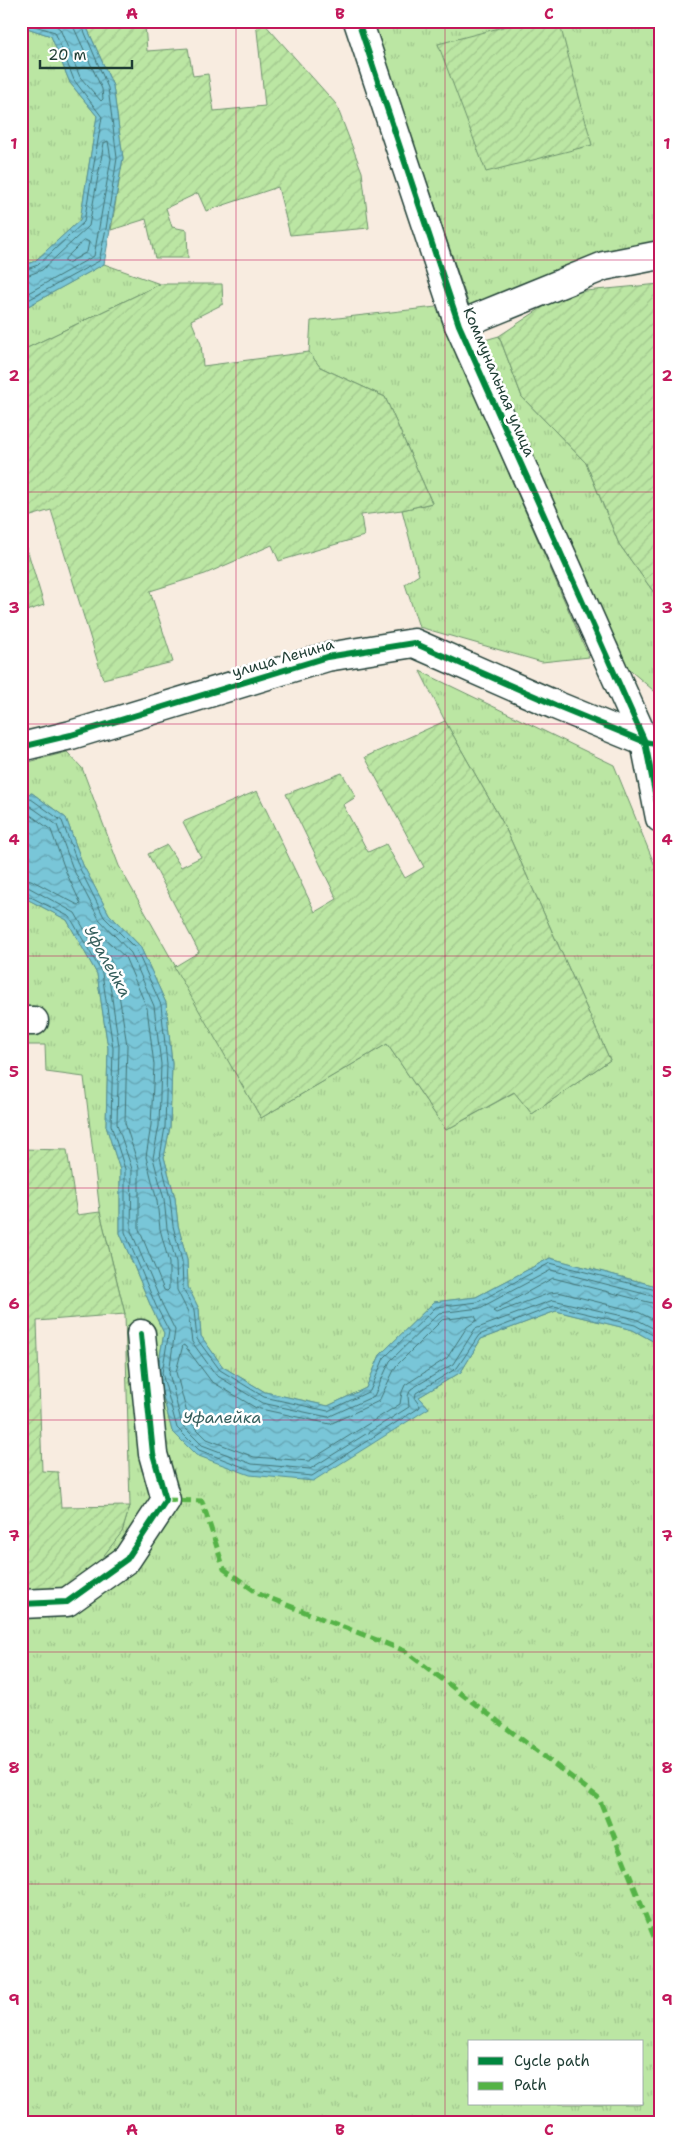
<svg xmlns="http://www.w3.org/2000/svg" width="681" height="2143" font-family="'Shantell Sans',sans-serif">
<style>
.grass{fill:url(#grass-tufts);stroke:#6d926c;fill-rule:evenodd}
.garden{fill:url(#garden-furrows);stroke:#6d926c}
.water{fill:url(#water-waves);stroke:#558f96}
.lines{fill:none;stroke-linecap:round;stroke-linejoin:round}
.shore{stroke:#437476;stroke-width:1}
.minor-casing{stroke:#1f3d34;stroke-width:31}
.tertiary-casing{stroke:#1f3d34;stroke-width:31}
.minor{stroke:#fff;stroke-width:28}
.tertiary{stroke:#fff;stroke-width:28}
.quiet{stroke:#55b346;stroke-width:5;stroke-dasharray:10 5;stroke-linecap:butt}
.cycleway-casing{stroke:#fff;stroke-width:9}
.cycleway{stroke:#00873e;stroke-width:6}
.grid{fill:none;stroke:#c2185b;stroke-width:1;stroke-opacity:0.55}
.labels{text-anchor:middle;stroke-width:5;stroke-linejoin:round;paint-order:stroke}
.street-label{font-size:15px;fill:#1f3d34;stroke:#fff}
.water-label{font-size:16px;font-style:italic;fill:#365f5d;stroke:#fff}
.neatline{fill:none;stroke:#c2185b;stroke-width:2}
.grid-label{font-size:16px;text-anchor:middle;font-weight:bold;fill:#c2185b}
</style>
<defs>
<pattern id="grass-tufts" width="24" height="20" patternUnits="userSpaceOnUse" patternTransform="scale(1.25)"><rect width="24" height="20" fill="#bbe6a3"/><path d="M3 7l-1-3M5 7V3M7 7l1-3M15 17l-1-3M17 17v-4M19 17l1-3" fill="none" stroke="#a0c68d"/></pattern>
<pattern id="garden-furrows" width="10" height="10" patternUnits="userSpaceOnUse" patternTransform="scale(1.25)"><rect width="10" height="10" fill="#bbe6a3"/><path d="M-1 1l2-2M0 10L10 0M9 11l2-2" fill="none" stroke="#a0c68d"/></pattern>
<pattern id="water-waves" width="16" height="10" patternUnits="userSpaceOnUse" patternTransform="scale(1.25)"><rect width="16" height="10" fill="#79c6d8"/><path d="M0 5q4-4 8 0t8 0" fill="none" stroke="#63a2b0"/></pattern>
</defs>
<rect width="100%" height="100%" fill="#f8ece0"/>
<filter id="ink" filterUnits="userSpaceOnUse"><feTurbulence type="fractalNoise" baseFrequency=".02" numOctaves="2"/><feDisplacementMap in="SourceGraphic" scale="10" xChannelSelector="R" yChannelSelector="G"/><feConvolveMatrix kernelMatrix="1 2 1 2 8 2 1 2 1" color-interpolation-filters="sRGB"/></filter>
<g filter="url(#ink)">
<g class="grass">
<path d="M372,21h288v57l-7,5 7,14 -1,143 -84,28 -105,40z"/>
<path d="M21,26l30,10 19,47 27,33 -17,104 -45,41 -14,6z"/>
<path d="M104,264l56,20 -139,67v-41z"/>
<path d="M436,307l153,350 -47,5 -123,-35 -14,-43 14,-9 -17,-65 30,-7 -47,-106 -65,-30 -11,-15 2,-31z"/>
<path d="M499,336l23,61 64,66 33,81 41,57v95l-42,-36 -110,-254 -23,-66z"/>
<path d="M420,671l194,94 46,113v409l-110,-29 -74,39 -42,5 -54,53 -14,33 -38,18 -63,-14 -42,-25 -22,-31 -2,-27 -11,-22 -1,-27 -9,-35 -3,-27 -11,-41 6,-30 2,-63 -6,-61 -26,-57 -31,-32 -26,-49 -17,-47 -34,-25 -11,3v-32l46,-12 15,16 37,98 142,252 126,-74 59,86 69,-38 17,22 78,-54 -106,-235 -59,-104z"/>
<path d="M21,896l46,24 30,54 11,74 -2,78 14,44v63l32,76 12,24 -7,40 15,58 257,-23 -10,-11 42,-25 20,-33 75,-28 77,19 27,15v777h-639v-529l101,-61 8,-26 -5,-192 -25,-102 -16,-135 -38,-5 -1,-27h-24zM470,2042h172v62h-172z"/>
</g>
<g class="garden">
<path d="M84,21h95l-34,3 2,27 41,-3 5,28 15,-2 6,37 51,-5 -9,-85h6l74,83 26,68 7,56 -79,7 -12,-48 -72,24 -8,-18 -32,15 6,19 15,3 1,28h-33l-9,-39 -35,11 12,-72 -10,-72z"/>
<path d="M526,21h33l33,124 -106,27 -48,-128z"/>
<path d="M160,284h62l1,20 -32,16 10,24 2,22 106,-14 11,15 65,30 47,106 -30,7 -41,5 3,21 -85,25 -7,-16 -67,29 -55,17 23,71 -70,17 -52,-169 -30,9v-168z"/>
<path d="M660,284v317l-41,-57 -33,-81 -64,-66 -23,-61 65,-43z"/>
<path d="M21,529l23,76 -23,8z"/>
<path d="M445,721l59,104 106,235 -78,54 -18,-22 -68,38 -59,-86 -126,74 -87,-151 25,-15 -51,-98 19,-9 14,22 20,-10 -18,-35 74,-31 58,121 22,-13 -51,-105 56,-21 14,24 -13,8 25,47 18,-8 19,34 19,-11 -59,-110z"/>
<path d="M21,1149l46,1 10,65 23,-3 25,102 -88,7 5,150 16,1 3,35 69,-1 -8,26 -31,40 -43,22 -27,-1z"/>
</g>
<g class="water">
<path d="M21,21h63l29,65 10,72 -19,106 -83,46v-43l14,-6 45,-41 17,-104 -27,-33 -19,-47 -30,-10z"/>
<path d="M32,793l34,25 17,47 26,49 31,32 26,57 6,61 -2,63 -6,30 11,41 3,27 9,35 1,27 11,22 2,27 22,31 42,25 63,14 38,-18 14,-33 54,-53 42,-5 74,-39 110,29v58l-27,-15 -77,-19 -75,28 -20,33 -42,25 10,11 -116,73 -63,-6 -54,-20 -24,-24 -15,-58 7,-40 -12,-24 -32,-76v-63l-14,-44 2,-78 -11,-74 -30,-54 -46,-24v-100z"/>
</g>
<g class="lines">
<g class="shore">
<path d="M43,21l12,4 5,4 20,48 21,24 2,-2 -1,-10 -28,-61 -1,-7"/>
<path d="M21,22l34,10 19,48 28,37 -18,105 -46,43 -17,6"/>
<path d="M85,240l4,2 -2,10 -19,11 -3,-1v-3z"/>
<path d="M21,278l21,-8 47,-44 15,-83 4,-2 3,18 -17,97 -73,41"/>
<path d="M21,304l78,-43 7,-32 11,-71 -9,-70 -28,-67"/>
<path d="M21,800l10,-1 31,22 17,46 25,50 32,32 25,56 6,59 -2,63 -5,30 10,41 3,28 9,35 1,27 11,22 3,29 23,31 44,27 64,14 42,-20 14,-33 52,-51 42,-5 72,-39 110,28"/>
<path d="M21,806h9l27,19 16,44 26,50 32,34 23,53 7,58 -2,62 -6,32 11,41 3,29 9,34 1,28 11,22 4,30 24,33 46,28 66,14 46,-21 16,-35 49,-48 41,-5 71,-38 109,28"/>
<path d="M21,814h8l22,16 15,42 15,32 -3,1 -47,-25 -10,-2"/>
<path d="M21,886l7,1 47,26 33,58 11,75 -2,78 15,45 -1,62 31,73 13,26 -6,43 13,52 20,20 50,19 58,5 99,-62 -1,-11 3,-7 42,-25 22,-35 78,-29 83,19 24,13"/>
<path d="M21,892l49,25 32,56 11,75 -2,77 14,44v63l31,74 13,25 -7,42 15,55 22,22 52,20 61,6 107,-68 1,-2 -5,-7 1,-6 41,-25 22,-33 75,-29 81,19 25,14"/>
<path d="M99,933l26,24 22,51 7,57 -3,60 -5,32 11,44 3,28 9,34v26l-2,2 -3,-1 -25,-61v-62l-14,-44 2,-78 -12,-76 -17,-32z"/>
<path d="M660,1305l-107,-27 -60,33 3,2 54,-20 8,-1 80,20 22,11"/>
<path d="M475,1316l2,4 -10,7 -20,31 -42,27 -3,7 -2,12 -91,57 -55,-4 -47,-18 -18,-18 -13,-49 7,-27 2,1 26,35 45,27 74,16 49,-23 17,-35 46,-46z"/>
</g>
<defs>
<g id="minor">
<path d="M358,21l101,304 186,417 15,76"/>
<path d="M459,325l145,-59 56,-11"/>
<path d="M21,1021h13"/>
<path d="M21,1604l46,-2 60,-43 39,-59 -13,-46 -12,-120"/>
</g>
<path id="tertiary" d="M21,747l50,-12 256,-78 87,-14 141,62 90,37 15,3"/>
</defs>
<use href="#minor" class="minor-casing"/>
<use href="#tertiary" class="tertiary-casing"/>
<use href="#minor" class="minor"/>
<use href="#tertiary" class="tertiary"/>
<path class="quiet" d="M166,1500l36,1 22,68 35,25 146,57 194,147 61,154"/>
<defs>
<g id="cycleway">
<path d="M358,21l101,304 186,417 15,76"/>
<path d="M21,747l50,-12 256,-78 87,-14 141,62 90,37 15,3"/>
<path d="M21,1604l46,-2 60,-43 39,-59 -13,-46 -12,-120"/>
</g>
</defs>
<use href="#cycleway" class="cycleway-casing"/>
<use href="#cycleway" class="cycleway"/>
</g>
</g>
<path class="grid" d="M236,21v2101M445,21v2101M21,260h639M21,492h639M21,724h639M21,956h639M21,1188h639M21,1420h639M21,1652h639M21,1884h639"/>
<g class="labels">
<g class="street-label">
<text transform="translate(499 382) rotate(67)" y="5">Коммунальная улица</text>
<text transform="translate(283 658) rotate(-16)" y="5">улица Ленина</text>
</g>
<g class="water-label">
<text transform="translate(108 961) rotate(61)" y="6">Уфалейка</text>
<text x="222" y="1423">Уфалейка</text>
</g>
</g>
<rect width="681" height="2143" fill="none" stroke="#fff" stroke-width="55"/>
<rect x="468" y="2040" width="175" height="65" fill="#ffffff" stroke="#a5b1ae"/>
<rect x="478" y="2057" width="25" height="8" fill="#00873e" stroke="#a5b1ae"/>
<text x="514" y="2066" font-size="15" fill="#1f3d34">Cycle path</text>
<rect x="478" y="2082" width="25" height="8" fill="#55b346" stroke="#a5b1ae"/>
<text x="514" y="2090" font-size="15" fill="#1f3d34">Path</text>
<path d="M40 60v8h92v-8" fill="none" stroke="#1f3d34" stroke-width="2.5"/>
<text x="48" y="60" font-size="15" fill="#1f3d34" stroke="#ffffff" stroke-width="4" paint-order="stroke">20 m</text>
<rect x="28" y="28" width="626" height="2088" class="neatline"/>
<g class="grid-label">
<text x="132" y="19">A</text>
<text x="340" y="19">B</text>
<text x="549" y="19">C</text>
<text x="14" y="149">1</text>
<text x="667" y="149">1</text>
<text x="14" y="381">2</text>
<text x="667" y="381">2</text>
<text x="14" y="613">3</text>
<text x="667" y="613">3</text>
<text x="14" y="845">4</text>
<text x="667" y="845">4</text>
<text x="14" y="1077">5</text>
<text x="667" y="1077">5</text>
<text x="14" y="1309">6</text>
<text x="667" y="1309">6</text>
<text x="14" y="1541">7</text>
<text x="667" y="1541">7</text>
<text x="14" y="1773">8</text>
<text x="667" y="1773">8</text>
<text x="14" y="2005">9</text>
<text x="667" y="2005">9</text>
<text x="132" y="2135">A</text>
<text x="340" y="2135">B</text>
<text x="549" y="2135">C</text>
</g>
</svg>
